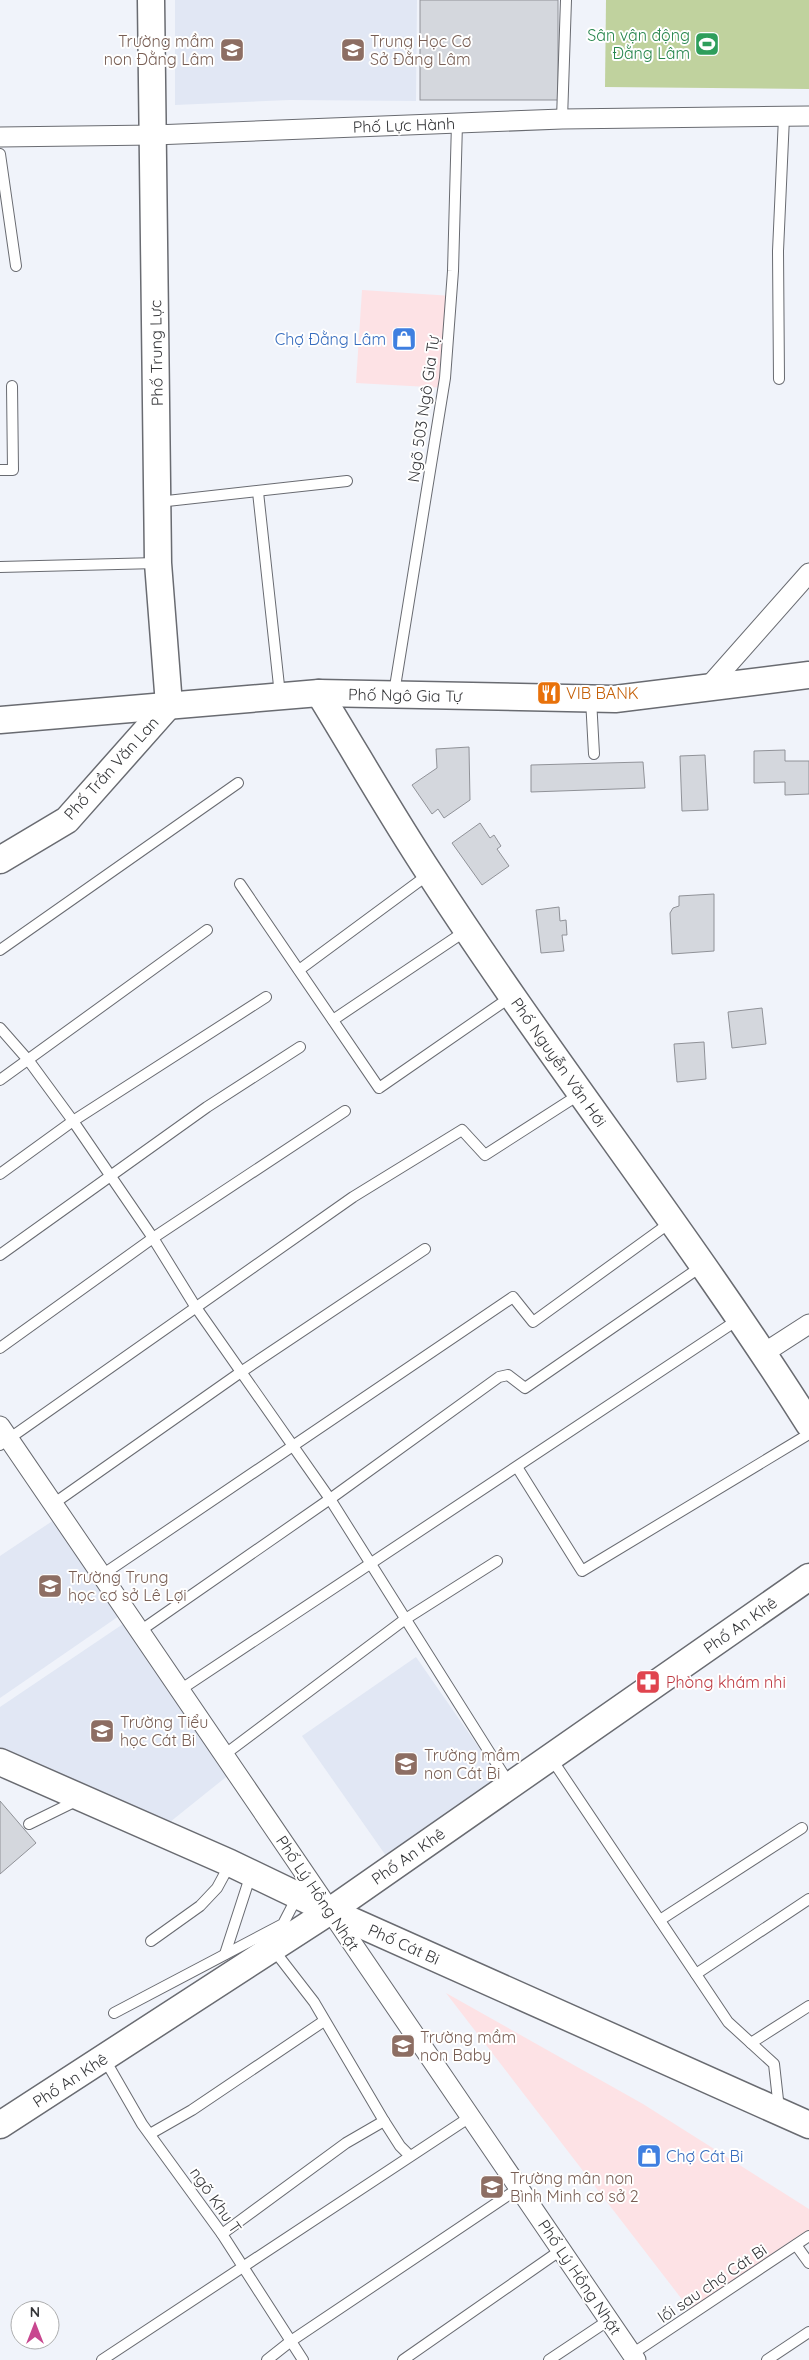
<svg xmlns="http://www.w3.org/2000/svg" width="809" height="2360" font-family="Quicksand,sans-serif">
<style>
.commercial{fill:#fde2e5}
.built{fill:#e1e7f4}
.green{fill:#c0d29e}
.building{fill:#d4d7dd;stroke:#909298}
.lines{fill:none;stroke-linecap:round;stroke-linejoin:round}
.lane-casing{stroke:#696b71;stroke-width:12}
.street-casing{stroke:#696b71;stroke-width:21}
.secondary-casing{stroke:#696b71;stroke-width:29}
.lane{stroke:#fff;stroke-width:10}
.street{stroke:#fff;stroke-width:19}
.secondary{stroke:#fff;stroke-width:26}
.labels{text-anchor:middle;stroke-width:4;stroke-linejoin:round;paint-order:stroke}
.leisure-label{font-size:16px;fill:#27864d;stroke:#fff;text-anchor:end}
.education-label{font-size:16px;fill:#785e54;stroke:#fff;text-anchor:start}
.street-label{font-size:16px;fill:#353639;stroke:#fff}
.shop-label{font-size:16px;fill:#366cbe;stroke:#fff;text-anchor:end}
.food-label{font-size:16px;fill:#c56008;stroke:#fff;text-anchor:start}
.health-label{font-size:16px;fill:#be3a42;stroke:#fff;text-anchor:start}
</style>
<rect width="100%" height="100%" fill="#f0f3fa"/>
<g class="commercial">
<path d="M362,290l90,6 -6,92 -90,-5z"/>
<path d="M446,1993l197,111 166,105v33l-115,73z"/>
</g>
<g class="built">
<path d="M175,0h242l-1,101 -126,-1 -115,5z"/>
<path d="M57,1518l62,98 -119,82v-142z"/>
<path d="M129,1620l102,153 -71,57 -160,-75v-48z"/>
<path d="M416,1657l93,134 -113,79 -94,-134z"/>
</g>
<path class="green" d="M606,0h203v89l-204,-2z"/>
<g class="building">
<rect x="420" y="0" width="138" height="100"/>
<path d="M469,747l1,53 -26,18 -6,-9 -6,5 -20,-29 25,-17 -1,-19z"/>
<path d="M785,750v11h24v33l-24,1v-13l-31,1v-32z"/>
<path d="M705,755l3,55 -26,1 -2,-55z"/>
<path d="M643,762l2,26 -114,4v-27z"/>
<path d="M480,823l10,15 4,-3 7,11 -4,3 12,17 -27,19 -30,-42z"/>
<path d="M714,894v57l-42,3 -2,-41 3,-5 6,-2v-10z"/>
<path d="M559,907l1,14 6,-1 1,15h-5l2,16 -23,2 -5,-43z"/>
<path d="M762,1008l4,36 -34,4 -4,-36z"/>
<path d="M704,1042l2,37 -29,3 -3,-38z"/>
<path d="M0,1801l36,42 -36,31z"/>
</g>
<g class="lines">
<defs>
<g id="lane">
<path d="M562,119l4,-119"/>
<path d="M0,154l16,112"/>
<path d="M779,379l-1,-128 6,-134"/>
<path d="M0,470h13l-1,-84"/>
<path d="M258,492l22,203"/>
<path d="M158,502l189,-21"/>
<path d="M0,567l157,-4"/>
<path d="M394,693l51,-315 8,-107 4,-148"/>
<path d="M591,699l3,55"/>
<path d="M240,884l139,204 133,-92"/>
<path d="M0,950l238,-167"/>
<path d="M299,970l130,-96"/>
<path d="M333,1020l134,-90"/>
<path d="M0,1028l29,33 44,60 80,117 42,68 135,193 180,286"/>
<path d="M0,1080l207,-150"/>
<path d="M0,1174l73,-53 193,-124"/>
<path d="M0,1255l207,-148 93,-60"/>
<path d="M0,1348l153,-110 192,-127"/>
<path d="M0,1445l353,-248 109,-67 23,25 95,-61"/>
<path d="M517,1467l65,104 227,-137"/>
<path d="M53,1504l188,-132 184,-123"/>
<path d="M102,1575l411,-278 20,25 138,-100"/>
<path d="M140,1631l190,-132 169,-122 9,-2 17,13 177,-122"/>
<path d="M180,1690l559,-371"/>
<path d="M224,1755l180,-135 93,-59"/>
<path d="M551,1758l177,264 46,42 5,45"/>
<path d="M29,1824l49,-24"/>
<path d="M660,1920l142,-92"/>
<path d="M151,1941l49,-35 17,-18 13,-24"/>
<path d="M273,1949l41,53 70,119 16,25 10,10"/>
<path d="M225,1954l26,-80"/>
<path d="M696,1974l113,-75"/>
<path d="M114,2013l169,-89 14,-27"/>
<path d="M751,2043l58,-37"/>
<path d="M104,2058l38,66 80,110 81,126"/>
<path d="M150,2134l42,-24 132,-89"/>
<path d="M222,2234l124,-91 38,-22"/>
<path d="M796,2245l13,18"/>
<path d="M632,2354l177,-118"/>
<path d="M102,2360l368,-243"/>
<path d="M267,2360l24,-19 228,-153"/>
<path d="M403,2360l158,-110"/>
<path d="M549,2360l60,-40"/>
<path d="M767,2360l42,-28"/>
</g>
<g id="street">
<path d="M0,137l154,-2 408,-16 247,-3"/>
<path d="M709,686l100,-113"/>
<path d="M764,1353l45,-29"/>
<path d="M0,1426l636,934"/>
</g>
<g id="secondary">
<path d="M319,693c37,60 72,122 111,181 121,187 260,362 379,550"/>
<path d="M0,720l319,-27 296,6 194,-24"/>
<path d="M0,860l67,-40 102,-115 -11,-142 -7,-563"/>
<path d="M0,1762l230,101 100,48 479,214"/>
<path d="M0,2125l330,-214 479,-334"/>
</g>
</defs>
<use href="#lane" class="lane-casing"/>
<use href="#street" class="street-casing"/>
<use href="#secondary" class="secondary-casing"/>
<use href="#lane" class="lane"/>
<use href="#street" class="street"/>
<use href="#secondary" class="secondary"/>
</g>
<defs>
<symbol id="stadium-square" viewBox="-11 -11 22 22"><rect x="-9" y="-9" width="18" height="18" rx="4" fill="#2e9e5b" stroke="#fff"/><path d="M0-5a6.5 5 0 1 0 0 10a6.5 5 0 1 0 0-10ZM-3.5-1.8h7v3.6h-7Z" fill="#fff"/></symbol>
<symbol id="school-square" viewBox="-11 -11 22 22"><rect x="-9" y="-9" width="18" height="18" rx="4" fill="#8d6e63" stroke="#fff"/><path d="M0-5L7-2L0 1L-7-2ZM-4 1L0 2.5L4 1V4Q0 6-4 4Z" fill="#fff"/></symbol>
<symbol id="shop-square" viewBox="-11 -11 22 22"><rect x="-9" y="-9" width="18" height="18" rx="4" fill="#3f7fe0" stroke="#fff"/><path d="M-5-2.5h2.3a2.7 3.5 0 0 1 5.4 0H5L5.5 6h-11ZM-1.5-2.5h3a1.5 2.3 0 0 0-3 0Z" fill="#fff"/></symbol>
<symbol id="restaurant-square" viewBox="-11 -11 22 22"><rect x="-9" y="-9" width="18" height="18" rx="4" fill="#e8710a" stroke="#fff"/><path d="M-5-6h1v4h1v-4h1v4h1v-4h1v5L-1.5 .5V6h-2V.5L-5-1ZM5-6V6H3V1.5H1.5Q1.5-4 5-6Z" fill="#fff"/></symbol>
<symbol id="pharmacy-square" viewBox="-11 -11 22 22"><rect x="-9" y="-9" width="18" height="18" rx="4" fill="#e0444e" stroke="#fff"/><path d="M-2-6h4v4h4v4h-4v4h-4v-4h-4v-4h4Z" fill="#fff"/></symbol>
</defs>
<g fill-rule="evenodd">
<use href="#stadium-square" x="693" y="30" width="28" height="28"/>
<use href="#school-square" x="218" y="36" width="28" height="28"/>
<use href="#school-square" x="339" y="36" width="28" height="28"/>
<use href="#shop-square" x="390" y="325" width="28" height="28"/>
<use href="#restaurant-square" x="535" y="679" width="28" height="28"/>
<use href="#school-square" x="36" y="1572" width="28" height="28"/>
<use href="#pharmacy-square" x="634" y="1668" width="28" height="28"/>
<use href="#school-square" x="88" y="1717" width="28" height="28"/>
<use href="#school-square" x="392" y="1750" width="28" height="28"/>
<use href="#school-square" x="389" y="2032" width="28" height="28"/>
<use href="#shop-square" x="635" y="2142" width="28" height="28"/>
<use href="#school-square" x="478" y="2173" width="28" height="28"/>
</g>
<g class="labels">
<g class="leisure-label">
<text x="690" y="41">Sân vận động<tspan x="690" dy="18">Đằng Lâm</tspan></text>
</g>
<g class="education-label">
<text x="214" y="47" text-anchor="end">Trường mầm<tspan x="214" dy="18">non Đằng Lâm</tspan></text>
<text x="370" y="47">Trung Học Cơ<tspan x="370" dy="18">Sở Đằng Lâm</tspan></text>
<text x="68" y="1583">Trường Trung<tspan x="68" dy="18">học cơ sở Lê Lợi</tspan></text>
<text x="120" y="1728">Trường Tiểu<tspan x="120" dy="18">học Cát Bi</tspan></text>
<text x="424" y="1761">Trường mầm<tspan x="424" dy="18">non Cát Bi</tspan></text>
<text x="420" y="2043">Trường mầm<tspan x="420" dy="18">non Baby</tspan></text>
<text x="510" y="2184">Trường mân non<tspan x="510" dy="18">Bình Minh cơ sở 2</tspan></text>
</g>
<g class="street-label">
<text transform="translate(404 125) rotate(-2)" y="6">Phố Lực Hành</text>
<text transform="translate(156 353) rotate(-91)" y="6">Phố Trung Lực</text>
<text transform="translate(423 409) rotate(-82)" y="6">Ngõ 503 Ngô Gia Tự</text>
<text transform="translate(405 695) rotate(1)" y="6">Phố Ngô Gia Tự</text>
<text transform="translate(111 768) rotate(-48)" y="6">Phố Trần Văn Lan</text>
<text transform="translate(559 1062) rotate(55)" y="6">Phố Nguyễn Văn Hới</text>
<text transform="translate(740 1625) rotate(-35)" y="6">Phố An Khê</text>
<text transform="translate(408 1856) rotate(-35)" y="6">Phố An Khê</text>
<text transform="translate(318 1893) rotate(56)" y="6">Phố Lý Hồng Nhật</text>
<text transform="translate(404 1944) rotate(24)" y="6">Phố Cát Bi</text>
<text transform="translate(70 2080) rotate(-33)" y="6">Phố An Khê</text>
<text transform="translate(216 2200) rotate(55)" y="6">ngõ Khu T</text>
<text transform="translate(580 2277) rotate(56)" y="6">Phố Lý Hồng Nhật</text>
<text transform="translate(712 2283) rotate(-34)" y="6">lối sau chợ Cát Bi</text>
</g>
<g class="shop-label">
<text x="386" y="345">Chợ Đằng Lâm</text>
<text x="666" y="2162" text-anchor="start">Chợ Cát Bi</text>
</g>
<g class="food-label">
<text x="566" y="699">VIB BANK</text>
</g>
<g class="health-label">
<text x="666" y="1688">Phòng khám nhi</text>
</g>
</g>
<g transform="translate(35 2325)"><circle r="24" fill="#ffffff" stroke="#aeafb0"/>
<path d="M0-4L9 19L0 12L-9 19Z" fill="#c8478f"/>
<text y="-8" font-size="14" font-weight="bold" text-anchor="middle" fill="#353639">N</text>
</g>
</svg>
